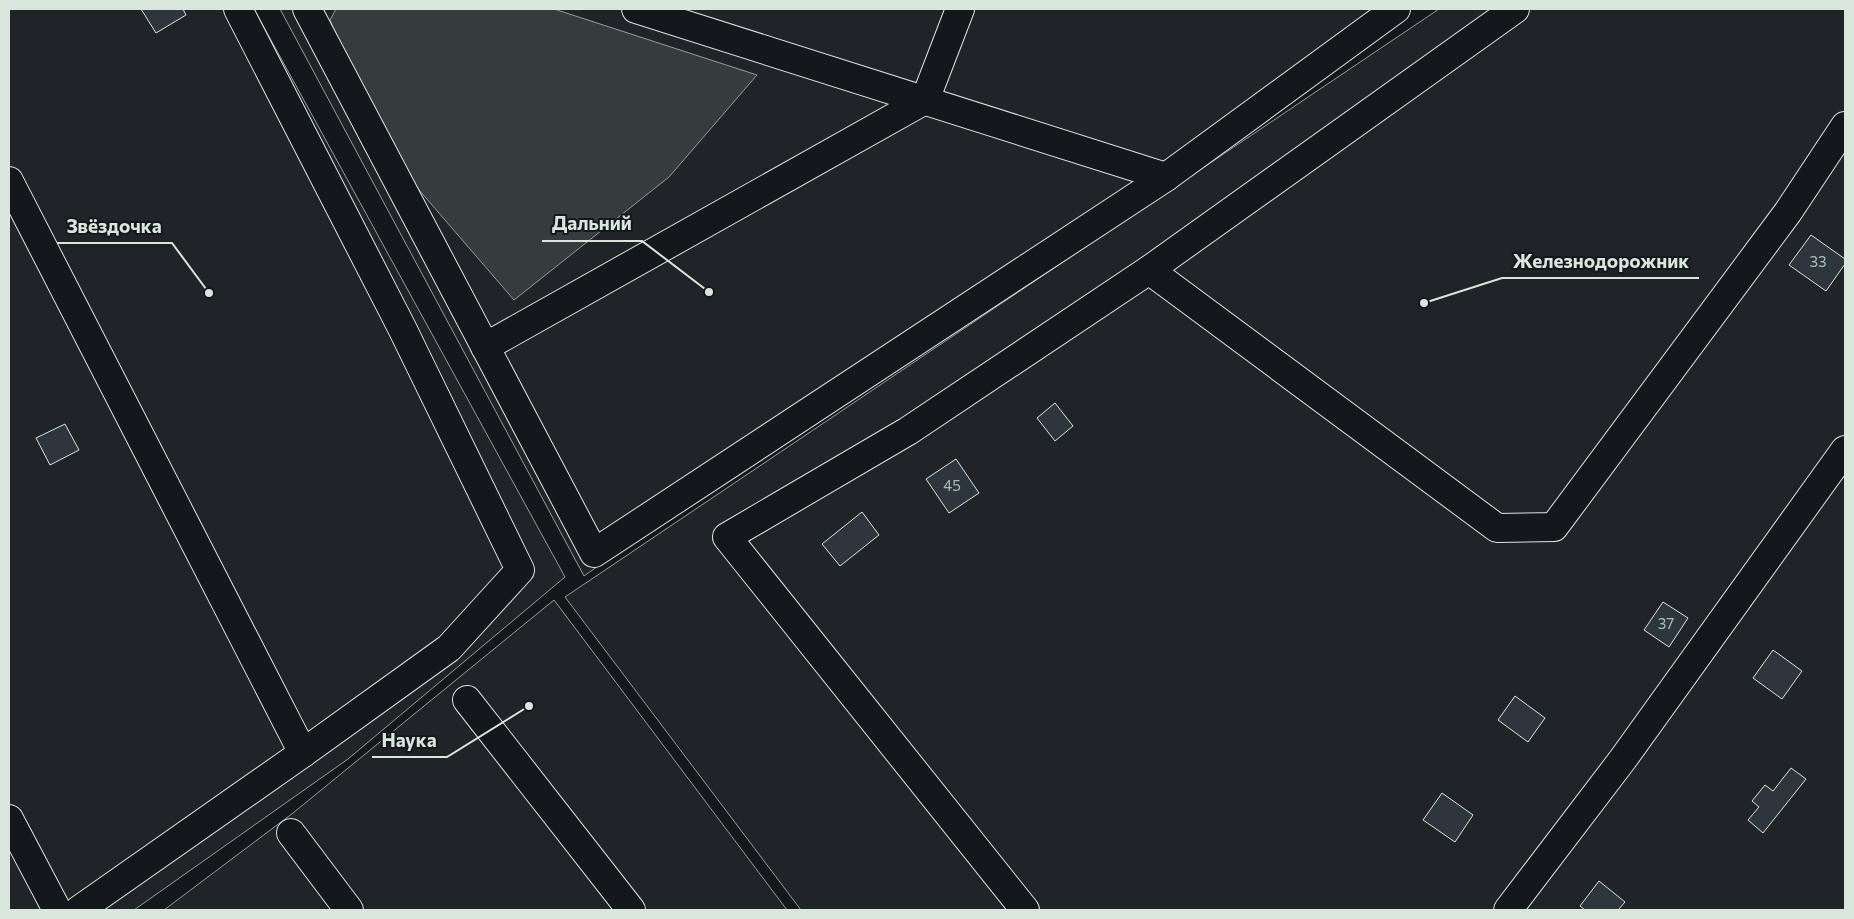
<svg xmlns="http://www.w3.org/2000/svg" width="1854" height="919" font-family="Commissioner,sans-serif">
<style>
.green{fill:#202428;stroke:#939e99}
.water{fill:#363b3e;stroke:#939e99}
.building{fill:#2c363c;stroke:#d8e6dc}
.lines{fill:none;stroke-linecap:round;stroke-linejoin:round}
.minor-casing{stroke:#d8e6dc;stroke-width:30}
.minor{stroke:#14181c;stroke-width:28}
.labels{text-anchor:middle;stroke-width:4;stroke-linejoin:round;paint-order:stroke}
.number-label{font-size:15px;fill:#adbab4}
.leader{fill:none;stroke:#d8e6dc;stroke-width:2}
.callout-dot{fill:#d8e6dc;stroke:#14181c;stroke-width:2}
.callout-label{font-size:19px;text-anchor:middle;font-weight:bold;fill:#d8e6dc;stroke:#14181c;stroke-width:4;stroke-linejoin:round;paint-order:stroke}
</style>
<rect width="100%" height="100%" fill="#14181c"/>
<g class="green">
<path d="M9,9h245l311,568 -217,182 -214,151h-125z"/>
<path d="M280,9h1106l-802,567z"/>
<path d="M1439,9h406v901h-1044l-236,-313z"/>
<path d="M554,600l233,310h-623l129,-97z"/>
</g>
<path class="water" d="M336,9h218l203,66 -88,102 -155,123 -132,-153 -52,-127z"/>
<g class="building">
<path d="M141,9h42l3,6 -30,18z"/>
<path d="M1811,235l34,24v5l-19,27 -37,-26z"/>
<path d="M1055,403l18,23 -18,15 -18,-23z"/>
<path d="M65,424l14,26 -29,15 -14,-27z"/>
<path d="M956,459l23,34 -30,20 -23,-34z"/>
<path d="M862,512l17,23 -39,31 -18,-22z"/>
<path d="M1663,602l25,16 -19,29 -25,-17z"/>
<path d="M1773,650l29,21 -20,28 -29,-21z"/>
<path d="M1515,696l30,22 -17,24 -30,-22z"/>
<path d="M1791,768l15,11 -43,54 -15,-13 11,-13 -7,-6 13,-16 8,6z"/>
<path d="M1442,793l31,22 -18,27 -32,-22z"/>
<path d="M1599,881l26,21 -7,8h-33l-5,-4z"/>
</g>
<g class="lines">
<defs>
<g id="minor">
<path d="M307,9l287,544 572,-376 230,-168"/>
<path d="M636,9l530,168"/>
<path d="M9,181l294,572"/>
<path d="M1149,270l348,258 57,-1 234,-315 57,-86"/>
<path d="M485,347l440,-247 35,-91"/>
<path d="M467,700l164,210"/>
<path d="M9,819l48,91"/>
<path d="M291,833l58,77"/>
<path d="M79,910l224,-157 146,-105 71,-78 -118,-242 -164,-319"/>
<path d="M1025,910l-298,-373 181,-106 241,-161 366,-261"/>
<path d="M1508,910l115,-151 222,-309"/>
</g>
</defs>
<use href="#minor" class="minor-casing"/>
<use href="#minor" class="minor"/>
</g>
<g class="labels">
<g class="number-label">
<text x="1818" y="267">33</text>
<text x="952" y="491">45</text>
<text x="1666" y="629">37</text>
</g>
</g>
<path class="leader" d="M709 292L642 241H542M209 293L172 243H57M1424 303L1502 278H1699M529 706L447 757H372"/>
<g class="callout-dot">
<circle cx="709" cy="292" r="5"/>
<circle cx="209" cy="293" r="5"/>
<circle cx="1424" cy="303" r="5"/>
<circle cx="529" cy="706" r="5"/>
</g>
<g class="callout-label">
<text x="592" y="230">Дальний</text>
<text x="114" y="233">Звёздочка</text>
<text x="1601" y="268">Железнодорожник</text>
<text x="409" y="747">Наука</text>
</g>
<rect width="1854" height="919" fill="none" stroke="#d8e6dc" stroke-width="20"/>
</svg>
